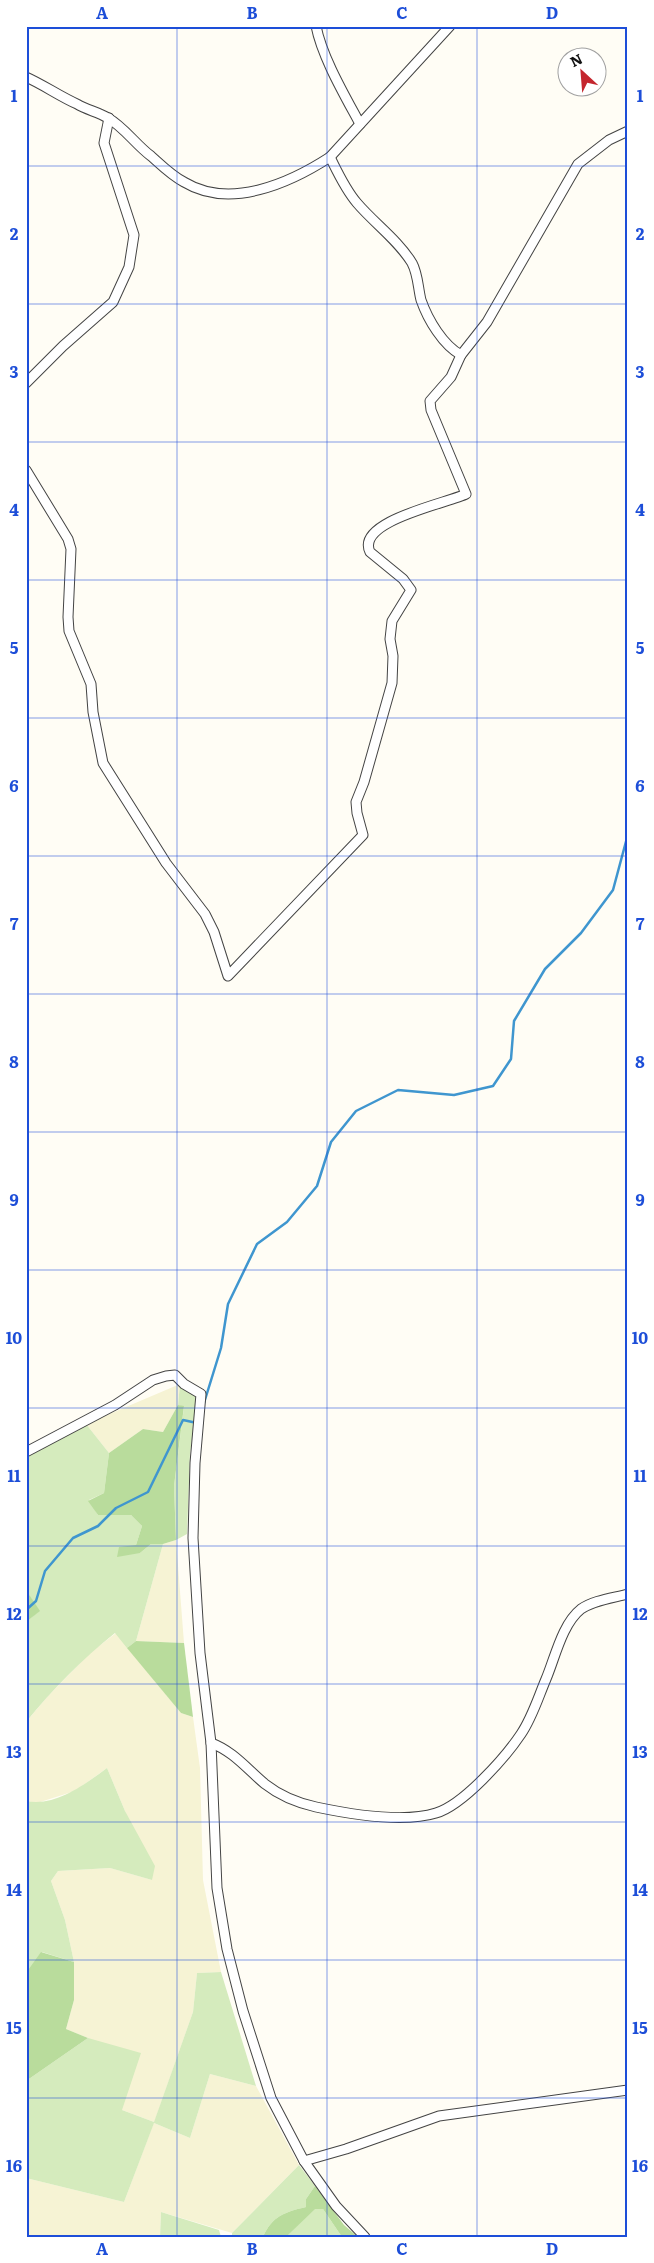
<svg xmlns="http://www.w3.org/2000/svg" width="654" height="2263" font-family="Literata,serif">
<style>
.farmland{fill:#f6f3d4}
.green{fill:#d5ebbd}
.forest{fill:#b9dc9c}
.lines{fill:none;stroke-linecap:round;stroke-linejoin:round}
.stream{stroke:#3f96cf;stroke-width:2.5}
.minor-casing{stroke:#444;stroke-width:11}
.minor{stroke:#fff;stroke-width:9}
.grid{fill:none;stroke:#1d4ed8;stroke-width:1;stroke-opacity:0.55}
.neatline{fill:none;stroke:#1d4ed8;stroke-width:2}
.grid-label{font-size:16px;text-anchor:middle;font-weight:bold;fill:#1d4ed8}
</style>
<rect width="100%" height="100%" fill="#fffdf5"/>
<g class="farmland">
<path d="M180,1384l-2,21 -15,27 -20,-3 -34,24 -23,-29z"/>
<path d="M176,1540l8,103 -48,-2 27,-97z"/>
<path d="M116,1633l65,80 12,4 7,51 3,112 18,92 -24,1 -4,39 -39,111 36,15 20,-64 46,12 43,79 -67,68 -71,-21 -1,25h-134v-59l98,24 30,-80 -32,-12 -34,-72 -22,-9 8,-29v-38l-9,-42 -14,-39 7,-10 52,-3 42,12 -27,-69 -18,-43 -32,23 -38,12 -11,-2v-79l22,-26 42,-43z"/>
</g>
<g class="green">
<path d="M180,1384l16,11 1,10 -7,48 -3,81 -11,6 -2,-54 10,-79 -6,-2z"/>
<path d="M86,1424l23,29 -5,40 -15,7 9,15h33l11,11 -6,19 4,8 11,-9h12l-27,97 -9,7 -12,-15c-33,26 -62,56 -89,89v-100l13,-11 -13,-21v-136z"/>
<path d="M107,1768l18,43 30,55 -3,14 -42,-12 -52,3 -7,10 14,39 9,42 -32,-10 -15,21 -1,-172c30,6 59,-17 81,-33z"/>
<path d="M221,1972l35,114 -46,-12 -20,64 -36,-15 -30,79 -98,-24v-97l62,-43 53,15 -19,57 32,12 39,-110 4,-39z"/>
<path d="M299,2165l16,21 -9,13v8c-21,5 -34,9 -43,30h-31v-4z"/>
<path d="M314,2208l9,1 19,28h-56z"/>
<path d="M161,2212l58,18 2,7h-61z"/>
</g>
<g class="forest">
<path d="M178,1405l6,1 -10,80 2,54 -13,4h-12l-11,9 -23,4 2,-10 17,-2 6,-19 -11,-11h-33l-10,-14 16,-8 5,-40 34,-24 20,3z"/>
<path d="M26,1590l14,21 -14,11z"/>
<path d="M136,1641l48,2 9,74 -12,-4 -54,-65z"/>
<path d="M41,1952l33,10v38l-8,29 22,9 -62,43v-108z"/>
<path d="M315,2186l29,39 14,12h-16l-19,-28h-8l-29,28h-23c9,-21 22,-25 43,-30v-8z"/>
</g>
<g class="lines">
<g class="stream">
<path d="M204,1403l17,-55 7,-44 29,-60 30,-22 30,-36 14,-44 25,-31 42,-21 56,5 39,-9 18,-27 3,-38 31,-52 36,-36 32,-43 15,-56"/>
<path d="M26,1610l10,-9 9,-30 28,-33 25,-12 18,-18 32,-16 35,-72 14,3"/>
</g>
<defs>
<g id="minor">
<path d="M316,26c6,31 29,70 44,98"/>
<path d="M26,77c18,8 33,19 51,27 10,6 21,8 31,14 16,9 28,27 43,38 10,9 21,20 33,26 46,28 106,1 146,-25l120,-131"/>
<path d="M330,157c8,16 15,32 27,46 17,20 41,37 55,60 6,11 6,25 9,37 7,20 22,45 40,55"/>
<path d="M26,383l37,-37 50,-44 16,-35 5,-32 -30,-92 5,-25"/>
<path d="M26,470l42,69 3,10 -3,68 1,14 22,53 2,28 10,51 63,100 39,51 9,18 14,44 135,-141 -6,-22 -1,-11 8,-20 28,-99 1,-27 -3,-17 2,-18 19,-31 -8,-11 -33,-27c-15,-31 78,-49 96,-58l-35,-84 -1,-9 21,-24 10,-22 26,-33 91,-158 31,-24 19,-9"/>
<path d="M26,1452l89,-47 38,-25 13,-4 9,-1 9,9 17,10 -6,69 -2,75 7,115 11,90 6,145 10,61 16,62 28,87 33,63 32,45 29,31"/>
<path d="M211,1743c22,8 36,26 54,41 14,11 33,19 51,23 33,7 88,16 120,6 27,-8 69,-55 85,-79 11,-16 17,-36 25,-55 9,-21 16,-55 35,-70 13,-9 32,-11 47,-15"/>
<path d="M304,2161l42,-12 93,-33 189,-26"/>
</g>
</defs>
<use href="#minor" class="minor-casing"/>
<use href="#minor" class="minor"/>
</g>
<path class="grid" d="M177,26v2211M327,26v2211M477,26v2211M26,166h602M26,304h602M26,442h602M26,580h602M26,718h602M26,856h602M26,994h602M26,1132h602M26,1270h602M26,1408h602M26,1546h602M26,1684h602M26,1822h602M26,1960h602M26,2098h602"/>
<rect width="654" height="2263" fill="none" stroke="#ffffff" stroke-width="55"/>
<g transform="translate(582 72) rotate(334)"><circle r="24" fill="#ffffff" stroke="#a0a0a0"/>
<path d="M0-4L9 19L0 12L-9 19Z" fill="#c4262e"/>
<text y="-8" font-size="14" font-weight="bold" text-anchor="middle" fill="#111111">N</text>
</g>
<rect x="28" y="28" width="598" height="2208" class="neatline"/>
<g class="grid-label">
<text x="102" y="19">A</text>
<text x="252" y="19">B</text>
<text x="402" y="19">C</text>
<text x="552" y="19">D</text>
<text x="14" y="102">1</text>
<text x="640" y="102">1</text>
<text x="14" y="240">2</text>
<text x="640" y="240">2</text>
<text x="14" y="378">3</text>
<text x="640" y="378">3</text>
<text x="14" y="516">4</text>
<text x="640" y="516">4</text>
<text x="14" y="654">5</text>
<text x="640" y="654">5</text>
<text x="14" y="792">6</text>
<text x="640" y="792">6</text>
<text x="14" y="930">7</text>
<text x="640" y="930">7</text>
<text x="14" y="1068">8</text>
<text x="640" y="1068">8</text>
<text x="14" y="1206">9</text>
<text x="640" y="1206">9</text>
<text x="14" y="1344">10</text>
<text x="640" y="1344">10</text>
<text x="14" y="1482">11</text>
<text x="640" y="1482">11</text>
<text x="14" y="1620">12</text>
<text x="640" y="1620">12</text>
<text x="14" y="1758">13</text>
<text x="640" y="1758">13</text>
<text x="14" y="1896">14</text>
<text x="640" y="1896">14</text>
<text x="14" y="2034">15</text>
<text x="640" y="2034">15</text>
<text x="14" y="2172">16</text>
<text x="640" y="2172">16</text>
<text x="102" y="2255">A</text>
<text x="252" y="2255">B</text>
<text x="402" y="2255">C</text>
<text x="552" y="2255">D</text>
</g>
</svg>
